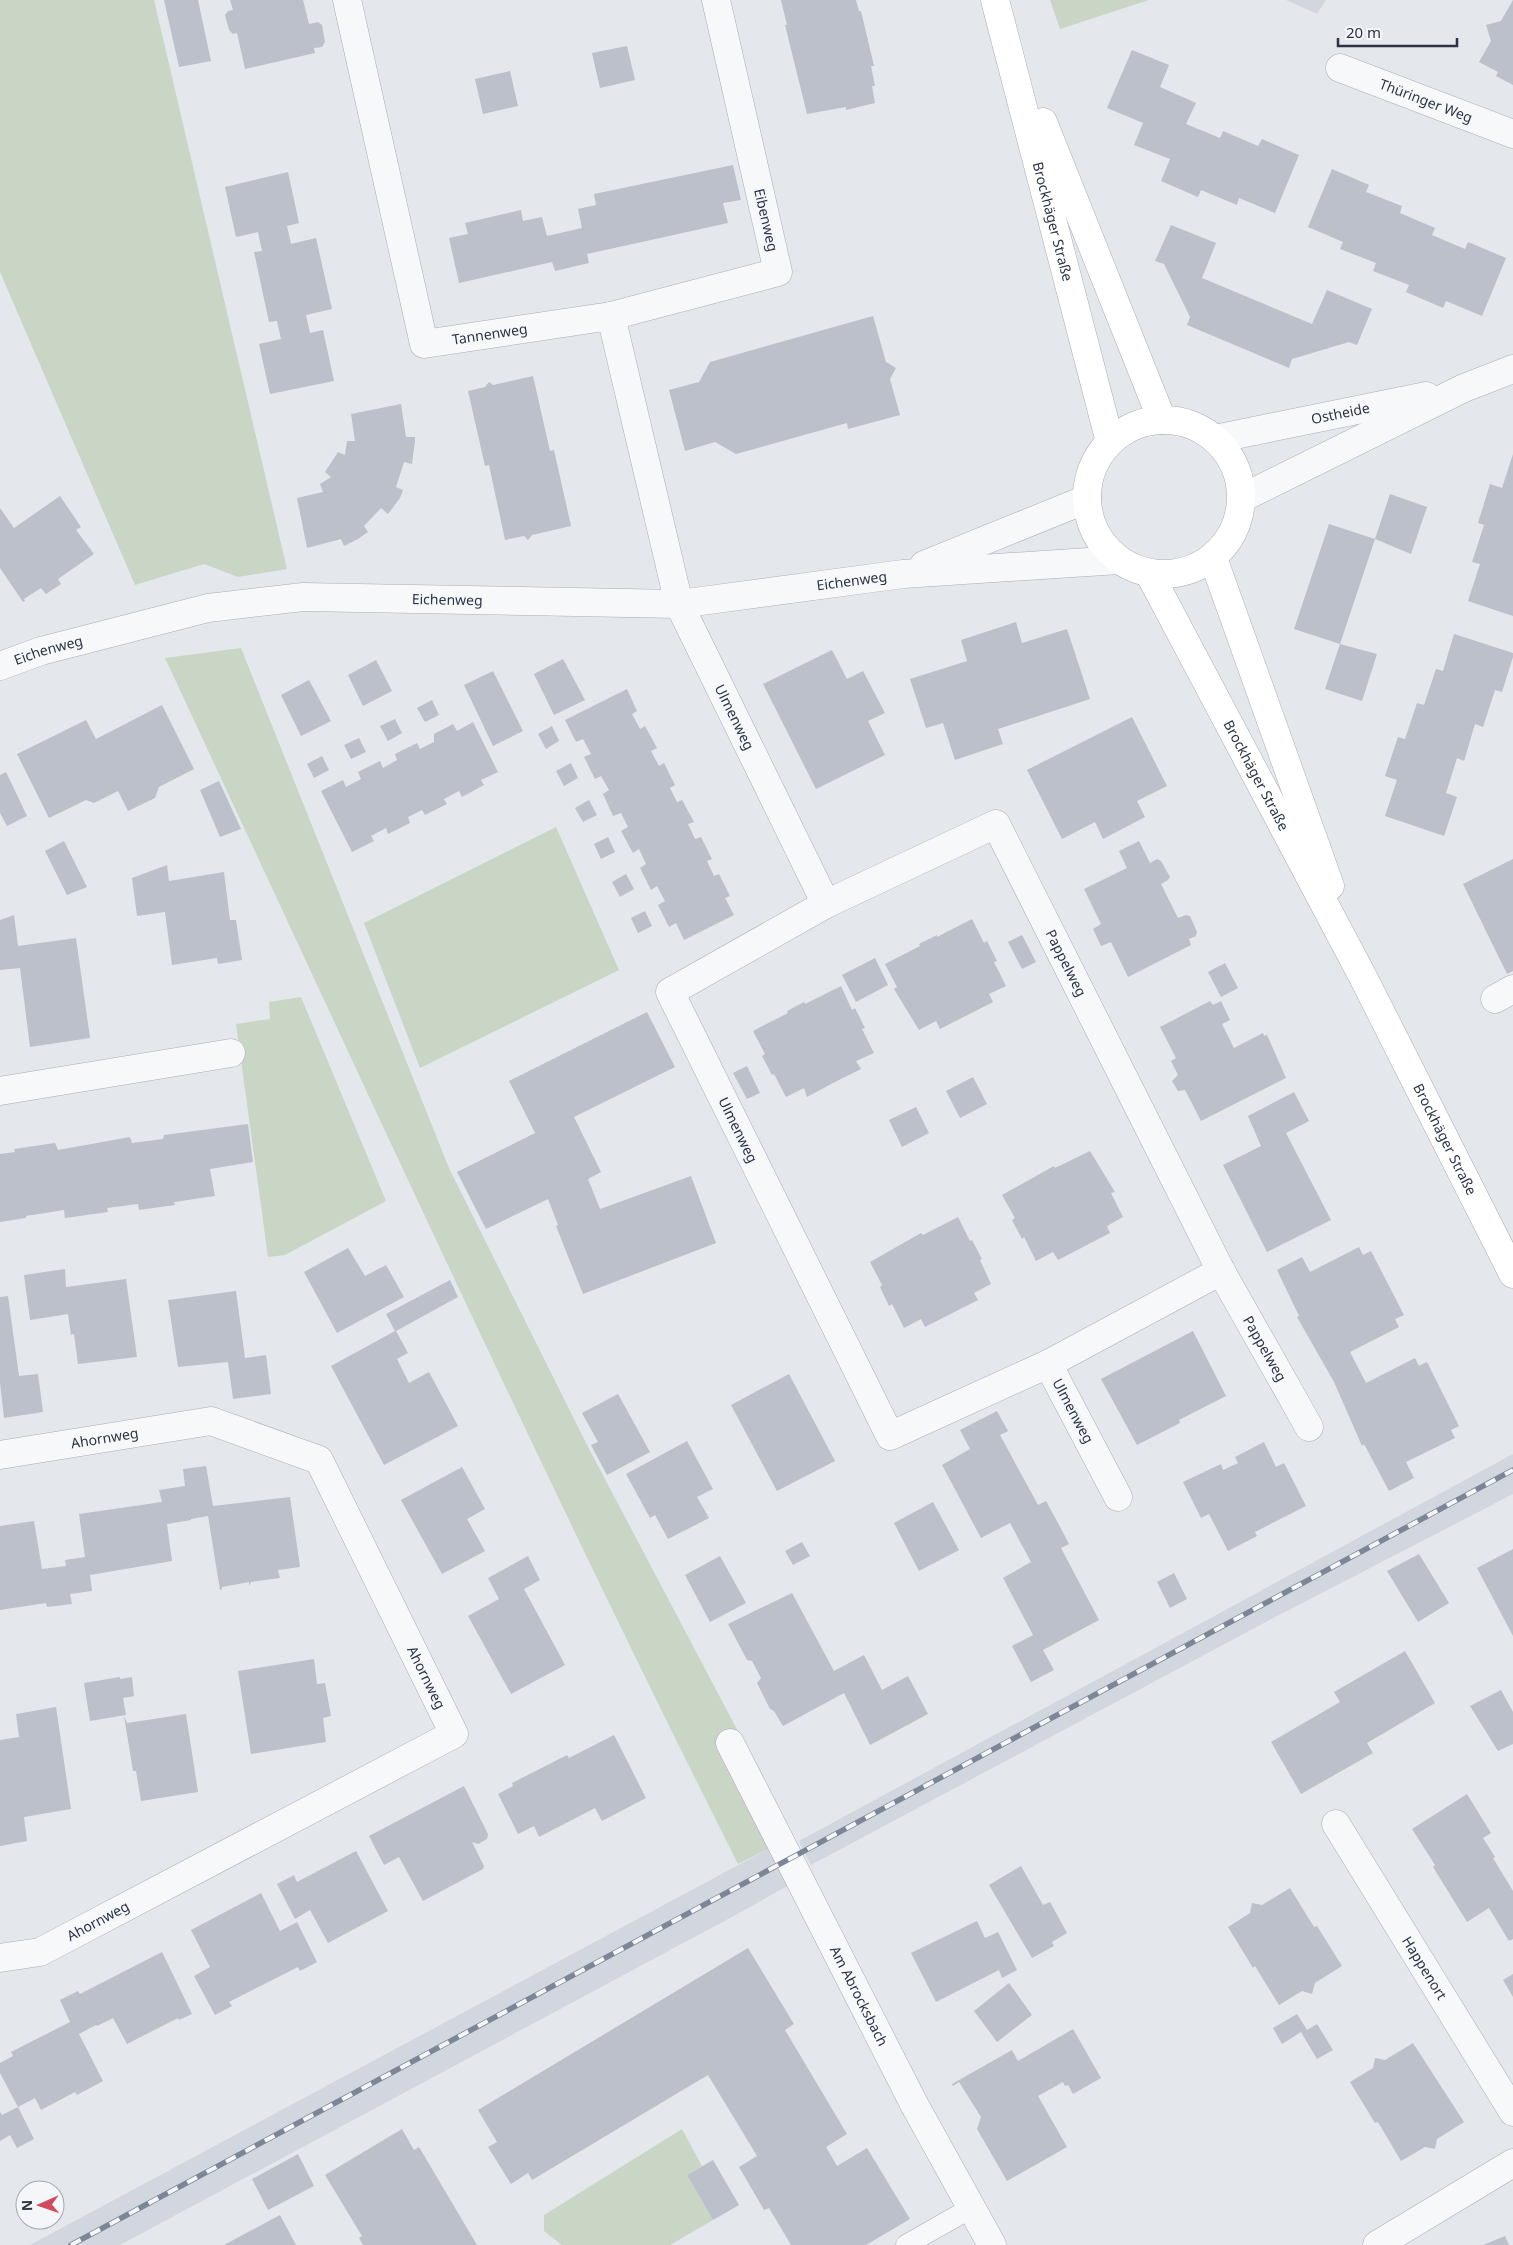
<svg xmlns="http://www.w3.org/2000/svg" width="1513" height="2245" font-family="'Noto Sans',sans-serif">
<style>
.built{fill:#d2d6de}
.green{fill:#c9d6c5}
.building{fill:#bbc0ca}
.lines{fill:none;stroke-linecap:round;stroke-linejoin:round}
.lane-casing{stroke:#a9aeb7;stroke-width:21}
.street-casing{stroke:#a9aeb7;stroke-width:29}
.secondary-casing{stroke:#a9aeb7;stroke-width:29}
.lane{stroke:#f7f8fa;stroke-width:20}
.street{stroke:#f7f8fa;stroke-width:28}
.secondary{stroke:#fff;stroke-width:28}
.rail-casing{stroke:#7d8696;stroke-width:5.5}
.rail{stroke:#f4f6f9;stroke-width:4;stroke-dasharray:11;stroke-linecap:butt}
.labels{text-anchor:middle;stroke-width:4.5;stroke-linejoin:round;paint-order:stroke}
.street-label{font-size:14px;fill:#2b3445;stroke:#f4f6f9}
</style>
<rect width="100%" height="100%" fill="#e4e7ec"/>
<g class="built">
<path d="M1286,0h40l-9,14z"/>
<path d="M1513,1454v40l-251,130 -451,241 -12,-24z"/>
<path d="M770,1848l19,37 -46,26 -623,334h-90z"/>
</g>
<g class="green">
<path d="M0,0h154l133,569 -49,8 -34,-13 -69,21 -135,-313z"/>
<path d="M1050,0h99l-89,29z"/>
<path d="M241,648l208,520 138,277 154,292 29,111 -32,16c-200,-397 -385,-803 -573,-1206z"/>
<path d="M556,827l63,143 -199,98 -56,-145z"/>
<path d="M301,997l85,204 -101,54 -17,2 -32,-233 34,-5 -1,-17z"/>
<path d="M682,2129l20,37 -15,9 26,45 -43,25h-108l-18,-14v-16z"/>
</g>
<g class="building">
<path d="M164,0h34l13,61 -32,6z"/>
<path d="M230,0h73l6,24 9,-2 4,3 3,17 -3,5 -8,1 1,5 -70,16 -8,-36 -4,1 -4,-4 -4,-15 3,-4 5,-1z"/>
<path d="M781,0h75l3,11h2l13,55h-3l4,20h-3l3,17 -29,7v-3l-39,7 -22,-89h2z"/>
<path d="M1513,0v85l-17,-9 2,-4 -19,-10 12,-21 -5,-16 15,-4z"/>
<path d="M627,46l8,34 -35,8 -8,-35z"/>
<path d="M1132,50l37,15 -9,22 36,16 -10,21 34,14 3,-7 35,15 4,-7 37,16 -24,58 -36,-15 -2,7 -36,-15 -3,7 -37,-16 9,-22 -36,-14 9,-22 -36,-15z"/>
<path d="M510,71l8,35 -35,8 -8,-35z"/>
<path d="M733,165l8,35 -18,3 5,20 -141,31 2,9 -34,8 -3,-9 -93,21 -10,-45 19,-4 -3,-11 56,-13 2,11 19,-4 5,19 35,-8 -4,-19 18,-4 -2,-11z"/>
<path d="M1332,169l37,16 -3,7 36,14 -2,7 35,15 -3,7 33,14 3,-7 38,16 -24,58 -36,-15 -3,7 -37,-16 3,-7 -36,-14 3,-8 -36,-14 3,-7 -35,-15z"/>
<path d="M288,172l11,51 -12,3 4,18 25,-6 16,71 -26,6 4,18 13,-3 11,51 -64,13 -11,-50 22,-5 -4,-18 -8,1 -15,-70 8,-1 -4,-19 -22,5 -11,-50z"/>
<path d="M1171,225l45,18 -14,35 110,46 15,-34 45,19 -15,36 -8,-3 -57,17 -3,9 -102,-43 3,-8 -26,-53 -9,-3z"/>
<path d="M873,316l13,46 10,6 -6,11 10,36 -52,14 -1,-6 -111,31 -21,-12 -30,9 -16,-61 30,-8 11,-20z"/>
<path d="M533,376l17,75 4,-1 17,76 -39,9 -4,5 -4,-4 -19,4 -16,-75 -4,1 -17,-75 17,-4 4,-5 4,3z"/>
<path d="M401,404l5,33h9v4l-3,23 -8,-2 -8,25 7,3 -3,8 -12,16 -7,-6 -17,18 4,6 -10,7 -14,7 -3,-7 -34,9 -10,-50 26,-6 -3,-8 11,-7 -6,-5 13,-20 7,3 2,-14h8l-4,-27z"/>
<path d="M1513,454v162l-45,-15 12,-37 -8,-2 12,-37 -6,-2 12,-39 12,4z"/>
<path d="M1390,494l37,13 -16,47 -36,-15z"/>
<path d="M60,496l21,31 -5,3 18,24 -36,25 3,5 -15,10 -5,-6 -17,11 1,2 -2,1 -23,-34v-60l14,20z"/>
<path d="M1329,524l46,15 -35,105 -46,-15z"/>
<path d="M1016,622l6,21 45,-14 23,70 -92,30 5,15 -48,16 -12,-37 -17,5 -16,-49 57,-18 -6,-21z"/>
<path d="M1454,634l59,19v4l-11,35 -7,-2 -12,37 -8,-3 -11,37 -7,-3 -11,35 11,4 -13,39 -59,-20 12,-36 -12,-4 13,-39 7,2 12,-36 7,2 12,-36 7,2z"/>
<path d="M1340,644l37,10 -15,47 -37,-12z"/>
<path d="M832,650l15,29 16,-8 22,42 -17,8 17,34 -69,34 -53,-105z"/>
<path d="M563,659l22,41 -31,15 -20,-41z"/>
<path d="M376,660l16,31 -29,15 -15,-31z"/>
<path d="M493,671l30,60 -30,15 -29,-61z"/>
<path d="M309,680l22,41 -30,15 -20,-41z"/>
<path d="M627,689l10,22 -5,3 8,15 5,-3 12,22 -6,3 8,15 5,-3 11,22 -5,3 7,14 5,-2 12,22 -6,2 7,15 6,-2 11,22 -5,2 7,15 5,-2 11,22 -5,2 9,17 -50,25 -8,-17 -7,4 -11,-22 7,-4 -8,-15 -6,4 -11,-22 6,-4 -7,-15 -6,4 -12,-22 7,-4 -7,-14 -8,3 -10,-22 6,-4 -8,-14 -6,3 -11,-22 7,-3 -8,-15 -7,3 -11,-22z"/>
<path d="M432,700l7,15 -14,7 -8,-14z"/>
<path d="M162,705l32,64 -35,18 -4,11 -27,13 -10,-20 -24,12 -8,-3 -37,18 -32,-64 69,-34 10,19z"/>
<path d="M1132,717l35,69 -30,15 8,16 -42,22 -8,-17 -33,17 -35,-69z"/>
<path d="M395,719l7,14 -14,8 -8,-15z"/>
<path d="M473,722l25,50 -17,8 3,5 -22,12 -3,-6 -15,8 3,5 -22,11 -3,-5 -14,7 2,6 -22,11 -2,-6 -15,8 3,5 -22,11 -31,-61 22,-11 3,7 15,-8 -3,-7 22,-11 3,7 14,-8 -2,-6 22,-11 3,6 14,-7v-8l19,-10 4,7z"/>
<path d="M552,726l7,15 -13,8 -8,-15z"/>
<path d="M359,738l7,14 -15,7 -7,-14z"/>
<path d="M322,756l7,14 -15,8 -7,-14z"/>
<path d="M571,763l7,15 -14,8 -8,-15z"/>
<path d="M6,772l21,44 -20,10 -7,-13v-38z"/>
<path d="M219,781l22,48 -21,8 -20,-47z"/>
<path d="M589,800l8,15 -14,7 -8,-14z"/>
<path d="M608,837l7,15 -14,7 -7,-15z"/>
<path d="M64,841l23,46 -20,8 -22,-44z"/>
<path d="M1139,841l11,22 7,-4 4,2 9,16 -2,3 -7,4 17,34 8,-3 4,1 7,16 -1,4 -7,3 2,6 -63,32 -17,-35 -10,4 -8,-17 8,-5 -17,-35 43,-21 -8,-17z"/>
<path d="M1513,859v112l-6,3 -44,-90z"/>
<path d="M167,865l2,16 55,-9 6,48h6l6,40 -24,4 -1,-6 -45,7 -7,-53 -28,4 -5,-38z"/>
<path d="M626,874l8,15 -14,8 -8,-15z"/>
<path d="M645,911l7,15 -14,7 -7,-15z"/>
<path d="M14,915l4,31 58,-8 14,100 -60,9 -10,-79 -20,2v-50z"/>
<path d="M972,919l12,24 3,-2 10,20 -3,1 12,24 -17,8 4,8 -53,27 -4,-8 -17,9 -25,-41 3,-2 -12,-23 35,-18 -1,-2 18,-9v2z"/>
<path d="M1022,935l14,27 -14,7 -14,-27z"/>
<path d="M875,958l13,27 -32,17 -14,-27z"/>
<path d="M1225,963l13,25 -17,9 -13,-25z"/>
<path d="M841,986l11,24 3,-2 10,20 -3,1 12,24 -18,8 5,8 -28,14 -26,14 -3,-9 -18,9 -12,-23 -2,1 -10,-19 3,-2 -12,-23 35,-18 -1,-2 17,-9 1,2z"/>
<path d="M1210,1001l3,4 8,-4 9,19 -8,4 12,24 29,-15 1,3 3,-1 19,43 -85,43 -16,-31 -7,1 -6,-10 6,-6 -7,-14 5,-3 -16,-31z"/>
<path d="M647,1012l28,55 -101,50 27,55 -13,7 12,30 91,-33 25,67 -133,51 -27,-68 2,-1 -10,-26 -62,30 -29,-57 78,-39 -26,-52z"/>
<path d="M747,1066l13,27 -13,6 -14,-26z"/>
<path d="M973,1077l14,27 -27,14 -14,-27z"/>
<path d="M1294,1092l15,29 -23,12 45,87 -64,32 -44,-87 38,-19 -13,-30z"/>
<path d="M916,1107l13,26 -27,14 -13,-27z"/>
<path d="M248,1124l5,38 -43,7 5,27 -41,6 1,3 -36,5 -1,-6 -31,4 1,4 -43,6 -1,-8 -38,6v2l-26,4v-68l15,-2 -1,-3 41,-6 3,7 72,-13 2,6 31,-4 1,-4z"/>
<path d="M1090,1151l25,41 -4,1 12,24 -16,9 3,7 -52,27 -5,-8 -17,9 -12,-24 -2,2 -10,-19 3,-2 -13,-23 52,-29 1,2z"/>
<path d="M958,1217l12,24 2,-1 10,19 -2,1 11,24 -17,9 4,7 -53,27 -4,-8 -17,9 -12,-24 -3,2 -9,-19 2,-2 -12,-23 51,-29 2,2z"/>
<path d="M1359,1247l4,8 8,-4 33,64 -9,4 4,8 -49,25 16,31 49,-25 4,8 8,-4 32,64 -8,4 4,8 -49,24 8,16 -25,13 -25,-47 -2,2 -28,-64 -37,-65 2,-1 -22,-46 25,-13 8,15z"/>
<path d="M348,1248l17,28 21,-11 18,32 -67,36 -33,-61z"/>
<path d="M65,1269l1,18 60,-8 11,78 -59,7 -4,-30 -3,1 -3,-21 -38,6 -6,-45z"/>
<path d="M450,1280l8,17 -62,34 12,22 -11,6 12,24 20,-11 29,54 -74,39 -53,-99 64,-35 -9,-17z"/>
<path d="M236,1291l9,67 21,-3 5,39 -38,5 -5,-37 -50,5 -10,-67z"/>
<path d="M8,1296l11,80 19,-2 5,38 -39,6 -4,-35v-86z"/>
<path d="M1193,1331l33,65 -47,24 1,3 -43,22 -36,-66z"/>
<path d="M789,1374l46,87 -58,30 -46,-86z"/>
<path d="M618,1394l32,58 -43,23 -16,-30 7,-3 -16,-29z"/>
<path d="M997,1411l11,20 -8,4 38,70 8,-4 12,22 11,21 -8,4 38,72 -56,30 11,20 -23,12 -19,-36 21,-11 -30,-57 28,-16 -21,-39 -29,15 -39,-73 28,-16 -10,-19z"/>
<path d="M687,1441l26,48 -16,8 12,21 -41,21 -13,-24 -5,3 -24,-44z"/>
<path d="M1264,1442l12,25 8,-4 22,43 -51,26 2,4 -29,15 -19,-37 -8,4 -18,-36 38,-18 2,6 15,-7 -3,-6z"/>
<path d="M206,1466l7,40 77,-9 10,70 -22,3 2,8 -29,4 -2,4v-4l-27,5v2l-2,1 -12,-74 -17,3v1l-24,4 5,37 -82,14 2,16 -22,3 2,10 -25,3 -1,-4 -46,7v-84l34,-5 8,48 24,-3 -1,-6 20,-3 -6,-43 83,-12 -3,-12 26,-4 -2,-17z"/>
<path d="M462,1467l23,42 -18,10 18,32 -43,23 -41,-74z"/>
<path d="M933,1502l26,48 -40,21 -25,-48z"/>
<path d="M802,1542l8,14 -17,9 -8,-14z"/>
<path d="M1513,1549v87l-36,-68z"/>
<path d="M1419,1554l30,49 -31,19 -31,-51z"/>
<path d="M528,1556l12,24 -16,9 41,76 -54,29 -43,-78 31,-17 -11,-21z"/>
<path d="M720,1556l26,47 -36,19 -25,-47z"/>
<path d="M1174,1573l13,26 -17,9 -13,-26z"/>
<path d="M792,1593l42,78 30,-16 18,35 26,-14 20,38 -58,31 -26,-52 -61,33 -9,-15 -4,-2 -13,-26 4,-5 -9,-17 -5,-1 -19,-36z"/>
<path d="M1405,1651l30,52 -68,40 6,10 -72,41 -30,-52 69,-40 -6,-10z"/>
<path d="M314,1659l3,25 8,-1 6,33 -8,2 3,24 -75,12 -13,-83z"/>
<path d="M120,1677v2l12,-2 2,19 -11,2 3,17 -36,6 -6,-38z"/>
<path d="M1501,1690l12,22v32l-15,7 -28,-45z"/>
<path d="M56,1707l15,102 -47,8 3,24 -27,5v-106l19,-3 -3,-23z"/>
<path d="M186,1714l12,78 -57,9 -5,-30h-3l-9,-55 3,7z"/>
<path d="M614,1735l32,63 -44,23 -7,-13 -56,29 -5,-11 -16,8 -20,-40 15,-8 -1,-3 55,-28 2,3z"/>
<path d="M464,1786l24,48 -1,5 -9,5 -6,-2 12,24 -1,3 -60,32 -24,-44 -15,8 -15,-29z"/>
<path d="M1467,1794l24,39 -8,5 12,19 -2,1 20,33v48l-4,2 -20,-33 -22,14 -34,-55 2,-2 -23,-36z"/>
<path d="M356,1851l32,60 -60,32 -18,-33 -15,9 -18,-35 17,-9 3,7z"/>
<path d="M1021,1866l22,39 7,-3 17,31 -15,9 2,4 -22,12 -43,-73z"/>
<path d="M1290,1888l24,39 3,-1 25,40 -27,17 -3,11 -10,-3 -23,14 -24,-39 -2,2 -25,-41 22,-14 2,-10 10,2z"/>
<path d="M261,1893l19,38 17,-9 20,40 -17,9 -2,-4 -69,35 3,4 -17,9 -21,-39 16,-9 -19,-37z"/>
<path d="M977,1921l8,17 13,-6 19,38 -15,8 -3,-8 -63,32 -25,-49z"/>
<path d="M748,1948l46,76 -9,6 62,104 -21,13 11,19 30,-18 43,71 -44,26h-75l-22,-37 -5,2 -25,-43 18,-11 -49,-81 -176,105 -4,-7 -17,11 -23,-37 9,-5 -19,-32z"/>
<path d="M162,1952l30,62 -13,6 -1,-2 -51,26 -14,-26 -16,8 -1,-1 -17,9 24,47 -26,14 -2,-3 -34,18 -6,-12 -17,9 -18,-34v-10l13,-7 -2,-4 59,-30 -10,-22 18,-9 2,3z"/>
<path d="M1513,1974v23l-10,-17z"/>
<path d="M1009,1983l23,32 -35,27 -23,-31z"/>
<path d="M1297,2014l10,16 10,-6 16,26 -16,9 -16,-27 -19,12 -9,-16z"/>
<path d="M1073,2029l28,49 -28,16 -5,-9 -3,1 -2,-4 -25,14 29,51 -60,34 -30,-52 4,-12 -22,-35 -6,4 -1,-2 60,-34 6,11z"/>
<path d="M1413,2043l51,79 -27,17 -2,10 -10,-2 -24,14 -23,-39 -3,1 -25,-41 23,-14 2,-10 10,2z"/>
<path d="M18,2107l16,32 -17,9 -7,-13 -10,6v-29l2,3z"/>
<path d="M402,2129l12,21 5,-3 58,98h-114l-4,-7 3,-2 -37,-61z"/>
<path d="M298,2154l16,32 -46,24 -16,-31z"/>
<path d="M713,2160l26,45 -26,15 -26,-45z"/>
<path d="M280,2215l16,30h-72z"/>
<path d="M1505,2236l4,9h-26z"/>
</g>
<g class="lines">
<defs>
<path id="lane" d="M906,2245l65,-37"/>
<g id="street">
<path id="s1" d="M347,0l77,344 187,-28 167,-44 -62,-272"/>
<path id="s2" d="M1340,68l173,66"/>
<path id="s3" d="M611,316l68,288 147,300"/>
<path id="s4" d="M1215,439l211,-43"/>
<path d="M1242,498l222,-110 49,-19"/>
<path d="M924,565l163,-66"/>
<path id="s5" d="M0,666l41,-15 167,-43 95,-11 376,7 224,-30 216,-14"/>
<path d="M1495,999l18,-10"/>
<path d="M0,1091l231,-38"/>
<path d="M1048,1364l173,-93"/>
<path id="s6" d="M0,1455l211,-34 108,39 135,274 -414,218 -40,6"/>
<path id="s7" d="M1118,1497l-70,-133 -158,72 -220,-444 156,-88 170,-80 225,447 88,156"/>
<path id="s8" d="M730,1743l184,361 78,141"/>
<path id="s9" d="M1336,1824l177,288"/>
<path d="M1377,2245l136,-82"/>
</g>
<g id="secondary">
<path id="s10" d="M995,0l115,442"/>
<path d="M1043,122l119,298"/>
<circle cx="1164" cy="497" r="77"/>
<path d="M1213,558l117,328"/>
<path id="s11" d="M1149,573l214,404 150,297"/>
</g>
</defs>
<use href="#lane" class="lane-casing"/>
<use href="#street" class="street-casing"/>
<use href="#secondary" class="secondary-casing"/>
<use href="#lane" class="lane"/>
<use href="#street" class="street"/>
<use href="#secondary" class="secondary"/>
<defs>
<path id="rail" d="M71,2245l1442,-775"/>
</defs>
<use href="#rail" class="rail-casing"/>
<use href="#rail" class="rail"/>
</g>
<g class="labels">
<g class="street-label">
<text dy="5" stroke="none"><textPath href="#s2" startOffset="92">Thüringer Weg</textPath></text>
<text transform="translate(766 220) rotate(77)" y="5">Eibenweg</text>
<text dy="5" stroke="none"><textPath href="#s10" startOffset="229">Brockhäger Straße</textPath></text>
<text dy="5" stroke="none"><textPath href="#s1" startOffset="419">Tannenweg</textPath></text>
<text dy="5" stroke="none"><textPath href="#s4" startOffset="128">Ostheide</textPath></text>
<text dy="5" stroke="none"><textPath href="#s5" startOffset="862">Eichenweg</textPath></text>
<text dy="5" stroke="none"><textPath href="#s5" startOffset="456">Eichenweg</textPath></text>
<text dy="5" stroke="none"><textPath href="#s5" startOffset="51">Eichenweg</textPath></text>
<text dy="5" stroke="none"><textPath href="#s3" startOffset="422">Ulmenweg</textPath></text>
<text dy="5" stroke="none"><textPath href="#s11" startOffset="229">Brockhäger Straße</textPath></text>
<text dy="5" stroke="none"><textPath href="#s7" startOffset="1342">Pappelweg</textPath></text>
<text transform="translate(738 1130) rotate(64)" y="5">Ulmenweg</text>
<text dy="5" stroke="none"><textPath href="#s11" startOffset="639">Brockhäger Straße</textPath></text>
<text dy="5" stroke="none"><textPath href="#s7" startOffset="1776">Pappelweg</textPath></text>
<text transform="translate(1073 1411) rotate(62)" y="5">Ulmenweg</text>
<text dy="5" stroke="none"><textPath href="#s6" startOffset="106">Ahornweg</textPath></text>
<text dy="5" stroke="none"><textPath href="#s6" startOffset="571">Ahornweg</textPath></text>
<text transform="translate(98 1921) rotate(-28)" y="5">Ahornweg</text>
<text dy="5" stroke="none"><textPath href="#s9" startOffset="169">Happenort</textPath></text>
<text dy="5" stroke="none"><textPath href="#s8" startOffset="284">Am Abrocksbach</textPath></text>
</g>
</g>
<g transform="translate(40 2205) rotate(268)"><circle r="24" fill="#f4f6f9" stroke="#a4a8b1"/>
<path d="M0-4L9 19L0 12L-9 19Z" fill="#d1495b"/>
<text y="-8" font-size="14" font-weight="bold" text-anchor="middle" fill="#2b3445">N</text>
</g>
<path d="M1338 38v8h119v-8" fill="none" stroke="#2b3445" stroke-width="2.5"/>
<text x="1346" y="38" font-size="15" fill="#2b3445" stroke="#f4f6f9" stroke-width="4" paint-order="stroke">20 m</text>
</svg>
